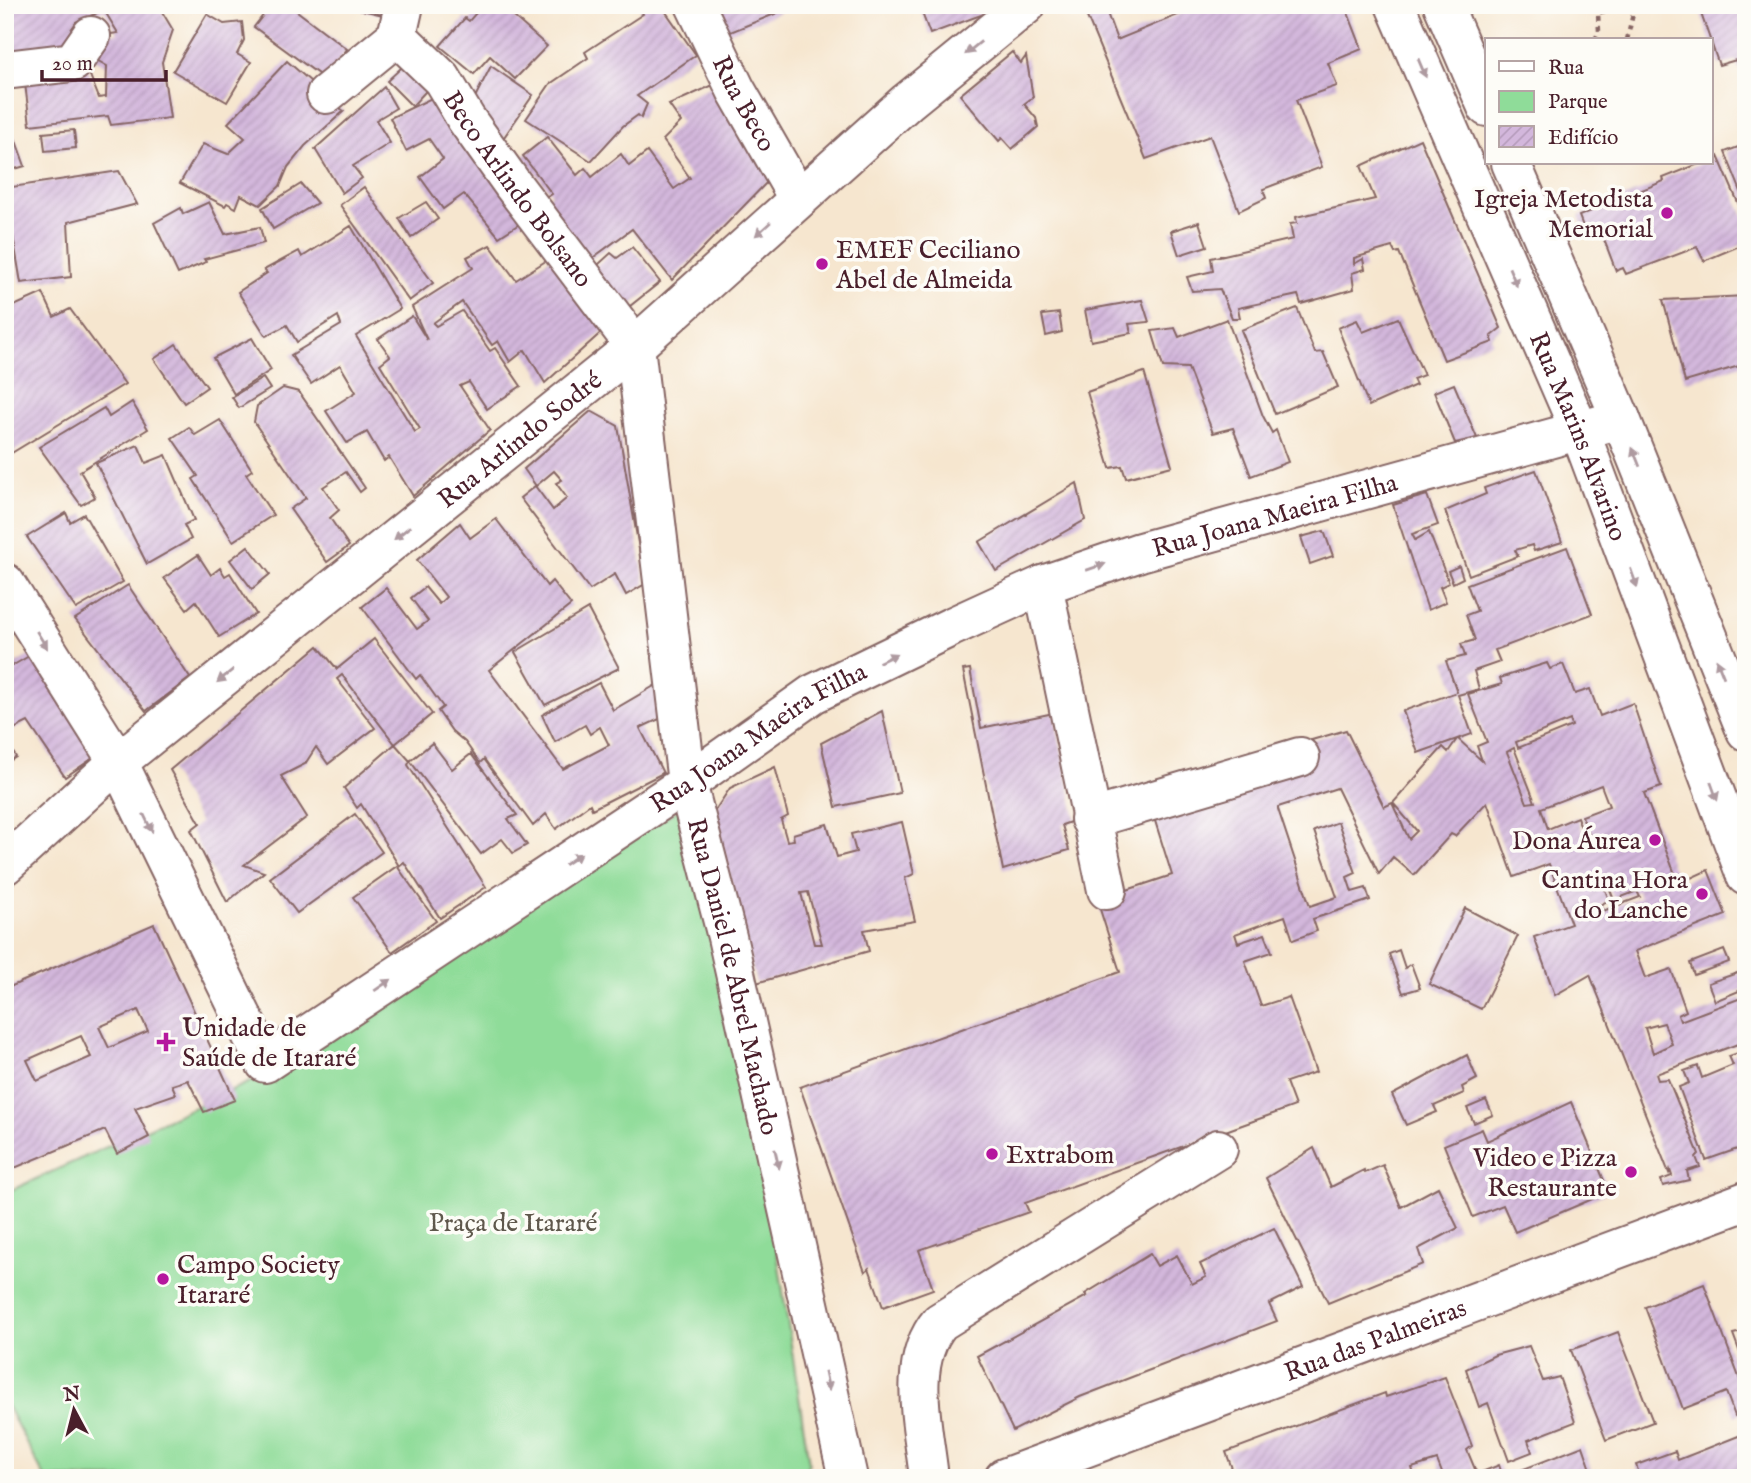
<svg xmlns="http://www.w3.org/2000/svg" width="1751" height="1483" font-family="'IM FELL English',serif">
<style>
.green{fill:#8fdc99;stroke:#6c7e62;stroke-width:2}
.building{fill:url(#building-hatch);fill-rule:evenodd}
.lines{fill:none;stroke-linecap:round;stroke-linejoin:round}
.minor-casing{stroke:#866564;stroke-width:42}
.path{stroke:#866564;stroke-width:4.5;stroke-dasharray:5 5;stroke-linecap:butt}
.minor{stroke:#fff;stroke-width:38}
.oneway{fill:#ae9aa0}
.poi-dot{fill:#b5179e;stroke:#fdfcf7;stroke-width:2.5}
.labels{text-anchor:middle;stroke-width:7;stroke-linejoin:round;paint-order:stroke}
.street-label{font-size:26px;fill:#4a1f2b;stroke:#fdfcf7}
.poi-label{font-size:26px;fill:#4a1f2b;stroke:#fdfcf7;text-anchor:end}
.park-label{font-size:26px;fill:#5f584c;stroke:#fdfcf7}
</style>
<defs>
<pattern id="building-hatch" width="6" height="6" patternUnits="userSpaceOnUse" patternTransform="scale(1.75)"><rect width="6" height="6" fill="#d3b7dc"/><path d="M-1 1l2-2M0 6l6-6M5 7l2-2" fill="none" stroke="#b79dbd"/></pattern>
</defs>
<rect width="100%" height="100%" fill="#fdfcf7"/>
<filter id="ink" filterUnits="userSpaceOnUse"><feTurbulence type="fractalNoise" baseFrequency=".0143" numOctaves="2"/><feDisplacementMap in="SourceGraphic" scale="14" xChannelSelector="R" yChannelSelector="G"/><feConvolveMatrix kernelMatrix="1 2 1 2 8 2 1 2 1" color-interpolation-filters="sRGB"/></filter>
<filter id="wash" filterUnits="userSpaceOnUse"><feTurbulence type="fractalNoise" baseFrequency=".00686" numOctaves="4" result="noise"/><feDisplacementMap in="SourceGraphic" scale="28" xChannelSelector="R" yChannelSelector="G"/><feGaussianBlur stdDeviation="1.57" result="paint"/><feColorMatrix in="noise" values="0 0 0 0 0 0 0 0 0 0 0 0 0 0 0 0 0 1.4 0 .05"/><feComposite in="paint" operator="in"/></filter>
<g filter="url(#wash)">
<rect width="100%" height="100%" fill="#f6e6cf"/>
<path class="green" d="M680,808l83,352 46,303 -6,15h-758l-40,-76v-209l278,-126z"/>
<g id="blocks">
<g class="building">
<path d="M5,5h153l15,25 -11,32 8,56 -59,7 -3,-9 -78,9 -6,-50 63,-7 12,30 7,-1 1,-31 -14,-8 4,-22 21,-3 -14,-23 -28,12 2,31 -73,12z"/>
<path d="M271,5h18l58,44 -22,30 -71,-52z"/>
<path d="M341,5h44l-2,10z"/>
<path d="M483,5h40l-10,11 34,30 -32,33 -25,-23 -16,18 -34,-28 25,-28 4,3z"/>
<path d="M638,5h23l35,50 -59,41 10,8 -6,14 -3,-3 -15,11 -32,35 -65,-42 24,-35 38,-26 -3,-6 58,-38z"/>
<path d="M717,5h80l-69,28z"/>
<path d="M919,5h67l3,7 -59,22z"/>
<path d="M1082,5h22l13,35 85,-35h143l17,44 -34,14 9,23 -41,14 26,67 -59,22 3,9 -27,13 -29,-75 -64,23z"/>
<path d="M1698,5h48v62l-7,2 -3,-9 -17,5z"/>
<path d="M207,14l17,10 18,-2 2,18 -7,14 14,8 -24,40 -54,-31z"/>
<path d="M1012,52l9,11 5,-7 7,41 -9,7 12,14 2,9 -26,22 -10,-11 -3,3 -39,-46z"/>
<path d="M414,56l24,22 -26,28 -25,-25z"/>
<path d="M287,61l31,27 -1,4 27,19 -39,35 -17,21 -8,19 -20,19 -19,-10 -5,13 -9,-5 -2,3 -45,-23 23,-39 25,10 17,-16 -17,-15z"/>
<path d="M491,66l42,29 -31,45 -36,-25z"/>
<path d="M724,80l47,98 -99,102 -40,-51 -49,36 -47,-60 16,-11 -29,-38 24,-19 30,38 8,-7 7,9 29,-23 8,12 18,-14 27,37 16,-11 -27,-38 18,-18 -12,-17z"/>
<path d="M384,87l12,21 -20,12 14,23 -37,23 9,12 -20,15 -27,-44z"/>
<path d="M440,94l87,125 -28,18 -35,-43 -21,15 -23,-32 23,-18 -14,-20 -23,12 -16,-33z"/>
<path d="M11,127l14,39 -20,6v-43z"/>
<path d="M74,130l2,18 -31,3 -2,-18z"/>
<path d="M1420,139l81,189 -10,8 2,6 -49,18 -45,-108 -4,1 -3,-6 -38,11v6l9,-5 2,10 -13,4 2,16 -53,15 -3,-9 -60,13 2,10h-8l-12,-29 -28,2 -5,-14 26,-6 -2,-13 82,-19 -3,-15 7,-1 -1,-6 79,-18 -14,-33z"/>
<path d="M1746,144v60l-21,-52z"/>
<path d="M1718,156l28,65v22l-42,18 -7,-14 -71,27 -3,-6 -7,3 -16,-42 -14,5 -7,-18 85,-35 -1,-3 38,-15h10v-4z"/>
<path d="M119,171l18,33 -69,18 3,55 -50,6 -16,-95z"/>
<path d="M301,184l16,19 -44,26 -11,-21z"/>
<path d="M364,187l69,96 -24,18 -69,-96z"/>
<path d="M209,202l16,32 35,-7 4,16 -60,16 2,3 -28,12 -24,-51 27,-15 2,6z"/>
<path d="M426,202l12,17 -27,19 -12,-20z"/>
<path d="M1199,222l8,24 -28,9 -8,-24z"/>
<path d="M351,226l49,83 -44,27 59,96 5,-3 -40,-65 10,-8 -12,-17 34,-23 15,24 -15,-33 61,-39 -6,-11 23,-12 26,35 36,-23 53,72 -60,54 -20,-33 -15,12 -12,-21 -6,4 -30,-43 -29,21 3,3 26,-15 28,40 5,-3 26,38 -34,23 -18,-27 -9,4 30,44 -77,66 -24,-39 -5,4 -17,-29 -20,11 -21,-32 30,-19 -16,-27 -29,19 -20,-29 50,-30 -3,-9 -41,26 -10,-17 -21,11 -28,-44 29,-19 -3,-3 35,-19 3,6z"/>
<path d="M632,247l28,35 -40,32 -32,-40 23,-21 6,5z"/>
<path d="M43,293l11,24 16,-8 55,75 -120,73v-147z"/>
<path d="M1746,296v68l-61,18 -22,-82z"/>
<path d="M1142,300l7,22 -20,2 2,9 -40,8 -6,-31z"/>
<path d="M1297,308l18,45 8,-1 15,35 -63,27 -34,-84z"/>
<path d="M1059,313l3,19 -16,4 -4,-21z"/>
<path d="M1398,318l26,57 -11,4 3,6 -47,21 -31,-78 19,-8 6,12z"/>
<path d="M1227,319l36,97 9,17 4,-3 12,32 -37,14 -18,-48 -20,5 -25,-65 -25,-1 -11,-36 23,-3 4,9z"/>
<path d="M252,338l19,32 -37,24 -21,-36z"/>
<path d="M176,344l31,43 -23,16 -30,-44z"/>
<path d="M1144,372l28,94 -46,12 -4,-12 -12,2 -23,-76z"/>
<path d="M263,378l7,11 -31,19 -7,-11z"/>
<path d="M1454,384l23,54 -22,5 -21,-51z"/>
<path d="M283,388l16,4 66,96 -5,4 -14,-20 -23,15 16,23 -9,8 19,28 -22,16 -37,-53 16,-11 -52,-76 3,-16z"/>
<path d="M132,402l16,27 -68,42 15,26 -14,8 -42,-58 65,-39 5,9z"/>
<path d="M591,411l27,15 27,158 -19,11 -11,-21 -25,16 -70,-92 15,-12 18,24 14,-12 -11,-15 6,-3 -8,-9 -18,15 -12,-17z"/>
<path d="M220,420l32,50 -6,4 27,41 -40,26 -40,-62 5,-3 -26,-38 17,-11 6,8z"/>
<path d="M138,445l8,18 20,-8 28,65 -10,5 7,14 -44,25 -51,-101z"/>
<path d="M1536,470l26,72 -28,9 -2,-6 -17,5 3,6 -49,19 -24,-64 41,-17 -2,-6z"/>
<path d="M1077,483l8,37 -89,51 -17,-29z"/>
<path d="M1427,495l11,30 -26,9 3,6 14,-8 20,51 -9,4 6,15 -18,8 -35,-105z"/>
<path d="M66,513l4,9 14,-8 39,68 -47,27 -49,-72z"/>
<path d="M496,519l51,67 5,-5 19,24 -82,65 74,99 46,-24 -9,-18 -10,7 -5,-9 -30,17 -13,-27 57,-32 14,27 48,-28 5,34 -26,12 23,45 -71,36 -2,-5 -34,25 -10,-15 -13,12 -49,-67 -4,4 -15,-21 -13,-11 -14,-20 5,-4 -23,-32 -4,4 -54,-72 24,-19 31,41 11,-8 -17,-23 14,-11 14,17 7,-7 -29,-37 43,-37 10,15z"/>
<path d="M1324,531l9,25 -23,8 -9,-27z"/>
<path d="M248,546l22,28 -18,15 -22,-29z"/>
<path d="M1567,547l25,67 -97,36 5,12 -26,9 5,18 -21,6 14,39 -14,5 24,22 -5,-15 10,-4 -19,-48 34,-10 -2,-6 47,-15 3,6 13,-5 12,30 15,-5 10,27 33,-13 28,84 -17,6 31,81 5,9 28,-13 18,45 -91,36 10,27 26,-9 15,42 -8,4 2,6 61,-23 5,13v30l-90,33 2,6 10,-1 31,75 -3,3 4,10 -13,4 2,9 -26,6 -2,-6 11,-4 -2,-6 -1,3 -79,-198 -35,20 -21,-58 37,-13 -22,-60 -35,13 -27,-75 -32,34 -4,-2 -37,41 -21,-18 -14,17 -42,-86 -59,19v2l32,97 27,-9 -23,-66 24,-9 18,51 -9,4 5,15 14,-4 4,12 -57,19 4,12 -24,9 -8,-24 -50,18 3,9 27,-9 7,18 -27,9 16,45 28,-9 27,75 -30,10 9,24 -270,97 4,9 -110,38 14,39 -50,18 -14,-39 -4,4 -65,-185 320,-115 -23,-72 75,-25 -21,-67 147,-64 48,-14 38,77 8,-4 17,36 8,-8 -24,-28 50,-56 5,5 9,-13 -39,14 -15,-42 54,-19 -11,-31 19,-5 -4,-12 14,-4 -9,-25 11,-4 -10,-27zM1570,720l2,6 -54,22 -2,-6zM1514,748l21,54 -8,1 -20,-51zM1601,785l8,21 -27,10 8,21 -4,3 -9,-23 -29,12 -7,-21zM1606,879l8,21 23,-9 3,6 -37,14 -3,-6 9,-5 -8,-20zM1664,1023l8,21 -19,9 -8,-25z"/>
<path d="M198,555l13,20 9,-7 5,8 5,-3 26,41 -37,23 -23,-36 -9,8 -23,-31z"/>
<path d="M1459,566l4,12 -10,5 -5,-12z"/>
<path d="M128,585l62,93 -44,33 -71,-92z"/>
<path d="M588,609l31,59 -74,37 -30,-53z"/>
<path d="M374,639l58,75 -37,30 -53,-69 -5,4 38,49 -47,36 -12,-17 -11,17 -24,12 26,41 -63,48 20,7 -37,30 -36,-72 9,-7 -30,-53 148,-124 19,23z"/>
<path d="M36,652l69,98 -40,27 -37,-55 -16,8 -7,-9v-51z"/>
<path d="M970,669l11,59 73,-15 22,107 -14,5 7,25 -66,20 -40,-200z"/>
<path d="M882,711l18,82 -64,14 -15,-64z"/>
<path d="M5,740l11,17 -11,7z"/>
<path d="M432,743l20,26 19,-15 46,61 -9,4 19,26 -14,8 -11,-14 -21,15 -71,-93 -2,4 78,122 -46,31 -36,-56 -5,4 -38,-62 -4,4 -13,-20 51,-44 15,17z"/>
<path d="M775,767l13,49 -7,4 6,21 7,-1 -1,-6 34,-10 10,33 19,-5 -5,-18 51,-12 12,52 -9,4 10,43 -51,9 5,21 -113,32 -42,-171 16,-24zM808,892l14,52h-8l-13,-51z"/>
<path d="M355,814l27,38 -85,61 -27,-35z"/>
<path d="M397,866l39,55 -44,31 -39,-55z"/>
<path d="M1465,908l53,28 -37,73 -52,-25z"/>
<path d="M154,924l81,176 -31,12 -16,-32 -16,5 4,9 -41,14 14,29 -32,17 -12,-24 -100,42v-183zM138,1010l10,21 -39,17 -10,-21zM81,1036l10,21 -54,24 -10,-21z"/>
<path d="M1399,950l6,18 6,-4 9,24 -17,5 -14,-39z"/>
<path d="M1724,950l5,12 -35,13 -4,-12z"/>
<path d="M1746,970v18l-31,13 -7,-18z"/>
<path d="M1741,1052l5,15v27l-4,1 4,11v40l-40,14 -27,-73 10,-4 -5,-12 14,-5 4,12 31,-13 -4,-9z"/>
<path d="M1467,1055l10,24 -15,8 2,6 -30,13 3,6 -31,13 -14,-30z"/>
<path d="M1486,1100l7,15 -19,8 -7,-15z"/>
<path d="M1571,1102l38,90 -94,40 -12,-27 -30,12 -29,-72 38,-16 5,12z"/>
<path d="M1314,1148l17,39 33,-17 1,3 18,-8 18,42 37,-20 20,41 -40,21 5,15 -95,39 -62,-125z"/>
<path d="M1274,1228l29,59 -34,17 8,17 -197,76 -67,34 -36,-75 110,-60 -2,-2 65,-40 7,12 20,-11 15,29 14,-7 -6,-13z"/>
<path d="M1704,1284l42,112v16l-11,4 -9,-24 -43,17 -38,-102z"/>
<path d="M1746,1331v38l-13,-35z"/>
<path d="M1618,1332l35,90 -47,18 -35,-90z"/>
<path d="M1529,1346l14,35 16,-4 16,45 -47,18 4,12 -23,9 -21,-58 -9,4 -13,-38 29,-14z"/>
<path d="M1445,1377l27,69 -5,4 10,24 22,-9 4,12 80,-31 11,32h-150l-7,-18 -25,8 3,10h-88l-2,-6 -14,6h-88l11,-4 -8,-22 159,-59 1,4z"/>
<path d="M1746,1433v45h-105l-5,-13 39,-14 3,9z"/>
</g>
</g>
</g>
<g filter="url(#ink)">
<use href="#blocks" fill-opacity="0" stroke="#866564" stroke-width="2"/>
<g class="lines">
<defs>
<g id="minor">
<path id="s1" d="M695,5l41,85 62,108"/>
<path id="s2" d="M1395,5l184,424 167,447"/>
<path d="M1443,5l44,102"/>
<path id="s3" d="M397,36l45,43 24,40 47,66 122,161 52,437 40,154 121,541"/>
<path d="M5,70l68,-8 18,-26"/>
<path d="M326,94l71,-58 7,-31"/>
<path d="M1511,163l110,256 125,312"/>
<path id="s4" d="M5,583l113,179 147,301 422,-280 126,-89 138,-67 92,-42 97,-33 481,-133"/>
<path d="M1043,585l64,305"/>
<path d="M1090,819l210,-62"/>
<path id="s5" d="M5,865l113,-103 517,-416 272,-244 119,-97"/>
<path d="M929,1478c-5,-50 -24,-114 11,-156l278,-173"/>
<path id="s6" d="M1004,1478l742,-277"/>
</g>
</defs>
<use href="#minor" class="minor-casing"/>
<g class="path">
<path d="M1595,40l4,-9 -1,-18 28,-8"/>
<path d="M1627,40l8,-35"/>
</g>
<use href="#minor" class="minor"/>
</g>
<defs><path id="oneway-solid" d="M-6-.8H1V-3.2L6.5 0L1 3.2V.8H-6Z" transform="scale(1.75)"/></defs>
<g class="oneway">
<use href="#oneway-solid" transform="translate(973 48) rotate(141)"/>
<use href="#oneway-solid" transform="translate(1422 68) rotate(67)"/>
<use href="#oneway-solid" transform="translate(763 229) rotate(138)"/>
<use href="#oneway-solid" transform="translate(1513 277) rotate(67)"/>
<use href="#oneway-solid" transform="translate(1636 457) rotate(-112)"/>
<use href="#oneway-solid" transform="translate(402 533) rotate(141)"/>
<use href="#oneway-solid" transform="translate(1096 567) rotate(-19)"/>
<use href="#oneway-solid" transform="translate(1634 578) rotate(70)"/>
<use href="#oneway-solid" transform="translate(42 640) rotate(58)"/>
<use href="#oneway-solid" transform="translate(888 658) rotate(-26)"/>
<use href="#oneway-solid" transform="translate(1720 668) rotate(-112)"/>
<use href="#oneway-solid" transform="translate(225 676) rotate(141)"/>
<use href="#oneway-solid" transform="translate(1714 791) rotate(70)"/>
<use href="#oneway-solid" transform="translate(148 823) rotate(64)"/>
<use href="#oneway-solid" transform="translate(573 859) rotate(-34)"/>
<use href="#oneway-solid" transform="translate(383 985) rotate(-34)"/>
<use href="#oneway-solid" transform="translate(777 1159) rotate(77)"/>
<use href="#oneway-solid" transform="translate(827 1381) rotate(78)"/>
</g>
</g>
<g class="poi-dot">
<circle cx="1667" cy="213" r="7"/>
<circle cx="822" cy="264" r="7"/>
<circle cx="1655" cy="840" r="7"/>
<circle cx="1702" cy="894" r="7"/>
<path d="M162.5 1031.5h7v7h7v7h-7v7h-7v-7h-7v-7h7z"/>
<circle cx="992" cy="1154" r="7"/>
<circle cx="1631" cy="1172" r="7"/>
<circle cx="163" cy="1279" r="7"/>
</g>
<g class="labels">
<g class="street-label">
<text dy="9" stroke="none"><textPath href="#s1" startOffset="110">Rua Beco</textPath></text>
<text dy="9" stroke="none"><textPath href="#s3" startOffset="196">Beco Arlindo Bolsano</textPath></text>
<text dy="9" stroke="none"><textPath href="#s2" startOffset="469">Rua Marins Alvarino</textPath></text>
<text dy="9" stroke="none"><textPath href="#s5" startOffset="668">Rua Arlindo Sodré</textPath></text>
<text dy="9" stroke="none"><textPath href="#s4" startOffset="1704">Rua Joana Maeira Filha</textPath></text>
<text dy="9" stroke="none"><textPath href="#s4" startOffset="1138">Rua Joana Maeira Filha</textPath></text>
<text dy="9" stroke="none"><textPath href="#s3" startOffset="1031">Rua Daniel de Abrel Machado</textPath></text>
<text dy="9" stroke="none"><textPath href="#s6" startOffset="396">Rua das Palmeiras</textPath></text>
</g>
<g class="poi-label">
<text x="1653" y="207">Igreja Metodista<tspan x="1653" dy="30">Memorial</tspan></text>
<text x="836" y="258" text-anchor="start">EMEF Ceciliano<tspan x="836" dy="30">Abel de Almeida</tspan></text>
<text x="1641" y="849">Dona Áurea</text>
<text x="1688" y="888">Cantina Hora<tspan x="1688" dy="30">do Lanche</tspan></text>
<text x="182" y="1036" text-anchor="start">Unidade de<tspan x="182" dy="30">Saúde de Itararé</tspan></text>
<text x="1006" y="1163" text-anchor="start">Extrabom</text>
<text x="1617" y="1166">Video e Pizza<tspan x="1617" dy="30">Restaurante</tspan></text>
<text x="177" y="1273" text-anchor="start">Campo Society<tspan x="177" dy="30">Itararé</tspan></text>
</g>
<g class="park-label">
<text x="513" y="1231">Praça de Itararé</text>
</g>
</g>
<rect width="1751" height="1483" fill="none" stroke="#fdfcf7" stroke-width="28"/>
<rect x="1485" y="38" width="228" height="126" fill="#fdfcf7" stroke="#b5a4a5" stroke-width="2"/>
<rect x="1499" y="61" width="35" height="10" fill="#ffffff" stroke="#b5a4a5" stroke-width="2"/>
<text x="1548" y="74" font-size="21" fill="#4a1f2b">Rua</text>
<rect x="1499" y="91" width="35" height="21" fill="#8fdc99" stroke="#b5a4a5" stroke-width="2"/>
<text x="1548" y="108" font-size="21" fill="#4a1f2b">Parque</text>
<rect x="1499" y="126" width="35" height="21" fill="url(#building-hatch)" stroke="#b5a4a5" stroke-width="2"/>
<text x="1548" y="144" font-size="21" fill="#4a1f2b">Edifício</text>
<g transform="translate(74 1410) rotate(353)" stroke="#fdfcf7" stroke-width="5" paint-order="stroke">
<path d="M0-5L12 26L0 18L-12 26Z" fill="#4a1f2b"/>
<text y="-10" font-size="19" font-weight="bold" text-anchor="middle" fill="#4a1f2b">N</text>
</g>
<path d="M42 70v10h124v-10" fill="none" stroke="#4a1f2b" stroke-width="3.5"/>
<text x="52" y="70" font-size="21" fill="#4a1f2b" stroke="#fdfcf7" stroke-width="5" paint-order="stroke">20 m</text>
</svg>
